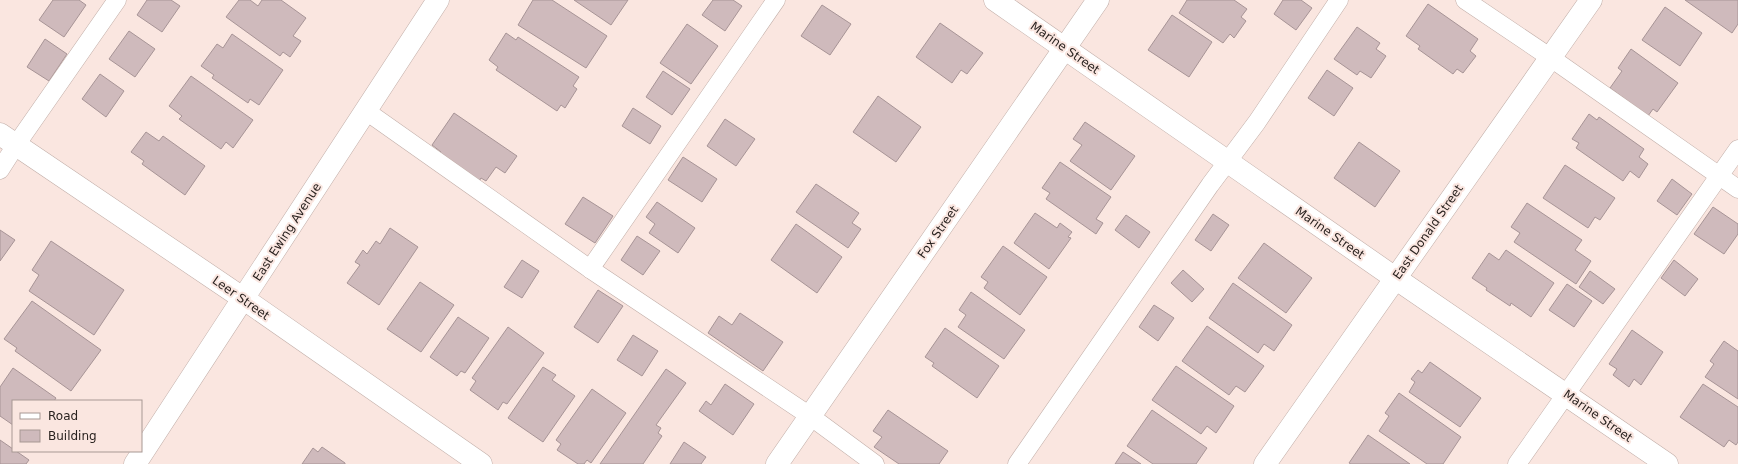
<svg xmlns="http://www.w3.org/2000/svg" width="1738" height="464" font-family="'DejaVu Sans',sans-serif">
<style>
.building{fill:#cfbabc;stroke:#a79496}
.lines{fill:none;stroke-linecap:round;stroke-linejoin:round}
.service-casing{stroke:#c1aea8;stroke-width:19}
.minor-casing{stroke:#c1aea8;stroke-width:23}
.tertiary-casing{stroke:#c1aea8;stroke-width:23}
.service{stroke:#fff;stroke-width:18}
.minor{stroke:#fff;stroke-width:22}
.tertiary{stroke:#fff;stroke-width:22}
.labels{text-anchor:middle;stroke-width:4;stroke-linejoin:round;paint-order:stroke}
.street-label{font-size:12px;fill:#2a2320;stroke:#fae6e0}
</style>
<rect width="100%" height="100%" fill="#fae6e0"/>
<g class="building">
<path d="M53,0h26l7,5 -22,32 -25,-17z"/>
<path d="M147,0h24l9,6 -18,26 -25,-17z"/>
<path d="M239,0h11l8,6 4,-6h19l25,18 -13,18 8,5 -11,16 -7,-5 -3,4 -54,-39z"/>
<path d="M533,0h19l55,36 -21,32 -68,-43z"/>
<path d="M574,0h54l-17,25z"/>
<path d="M713,0h20l9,6 -17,25 -23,-16z"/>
<path d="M1187,0h47l13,9 -6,8 5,4 -12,17 -4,-4 -7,9 -44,-30z"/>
<path d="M1283,0h18l11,8 -16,22 -22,-16z"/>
<path d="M1685,0h53v24l-6,9z"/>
<path d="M1428,4l50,35 -8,12 6,5 -13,17 -6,-4 -4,5 -35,-25 2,-3 -14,-10z"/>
<path d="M822,5l29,19 -21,31 -29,-19z"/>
<path d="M1665,7l37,26 -22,33 -38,-26z"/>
<path d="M1172,15l40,27 -23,35 -41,-27z"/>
<path d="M940,23l43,30 -16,21 -6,-4 -9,13 -36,-26z"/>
<path d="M687,24l31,22 -27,38 -31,-21z"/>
<path d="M1357,27l23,16 -4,6 10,7 -15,22 -11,-7 -3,4 -23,-16z"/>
<path d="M129,31l26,18 -20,28 -26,-18z"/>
<path d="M506,33l10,7 2,-3 61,40 -6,9 4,3 -12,19 -4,-3 -4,6 -61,-41 2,-3 -9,-7z"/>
<path d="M232,34l51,36 -24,35 -9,-6 -2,4 -36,-25 2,-3 -13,-9 16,-22 6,4z"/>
<path d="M45,39l22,15 -18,27 -22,-14z"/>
<path d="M1631,49l47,34 -21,29 -4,-3 -5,7 -38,-28 12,-17 -4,-3z"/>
<path d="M1327,70l26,18 -19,28 -26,-18z"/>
<path d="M663,71l27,18 -18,26 -26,-18z"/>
<path d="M100,74l24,17 -18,26 -24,-18z"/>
<path d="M191,76l62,44 -20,28 -7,-6 -5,7 -42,-30 3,-3 -13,-10z"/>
<path d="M878,96l43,31 -25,35 -43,-30z"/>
<path d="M633,108l28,18 -11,18 -28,-18z"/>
<path d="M454,113l63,43 -12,17 -9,-6 -10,14 -5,-3 -3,5 -40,-27 3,-4 -9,-7z"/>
<path d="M1589,114l8,6 2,-3 45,32 -5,8 9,7 -9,14 -9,-7 -7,10 -47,-33 3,-5 -7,-4z"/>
<path d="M725,119l30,20 -19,27 -29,-20z"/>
<path d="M1085,122l50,34 -24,34 -41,-29 12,-16 -9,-6z"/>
<path d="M146,132l13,9 4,-5 42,30 -20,29 -43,-31 2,-3 -13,-9z"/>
<path d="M1359,142l41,29 -25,36 -41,-29z"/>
<path d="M683,157l34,22 -15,23 -34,-22z"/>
<path d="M1060,162l51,35 -15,22 7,4 -7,11 -50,-35 4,-6 -8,-5z"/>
<path d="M1565,165l50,33 -15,22 -5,-3 -7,11 -45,-30z"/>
<path d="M1672,179l20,15 -15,21 -20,-14z"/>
<path d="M816,184l43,29 -7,10 9,6 -13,19 -52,-36z"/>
<path d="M583,197l30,19 -18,27 -30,-19z"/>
<path d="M657,202l38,26 -17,25 -29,-20 6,-9 -9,-7z"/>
<path d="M1527,203l55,37 -7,10 16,11 -15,23 -62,-42 6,-9 -9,-6z"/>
<path d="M1713,207l25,17v10l-14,20 -30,-20z"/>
<path d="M1035,213l22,15 3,-5 12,9 -4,5 3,1 -22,31 -35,-26z"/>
<path d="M1213,214l16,11 -18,26 -16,-11z"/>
<path d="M1126,215l24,17 -11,16 -24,-18z"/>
<path d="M796,224l46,33 -25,36 -46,-33z"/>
<path d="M390,228l28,19 -39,58 -32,-22 13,-18 -5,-3 8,-12 4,4 9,-13 4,3z"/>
<path d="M0,230l15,10 -15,21z"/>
<path d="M637,236l23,15 -17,24 -22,-15z"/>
<path d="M51,241l73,49 -30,45 -65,-44 10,-16 -7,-5z"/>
<path d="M1264,243l48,35 -26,35 -48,-35z"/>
<path d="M1003,246l44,31 -27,38 -36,-27 4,-6 -7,-5z"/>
<path d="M1506,250l48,33 -23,34 -20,-14 -1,3 -24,-16 1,-2 -15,-10 17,-25 10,7z"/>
<path d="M522,260l17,11 -17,27 -18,-11z"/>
<path d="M1674,260l24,19 -13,17 -24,-18z"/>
<path d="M1183,270l21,19 -12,13 -21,-19z"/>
<path d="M1590,271l25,18 -12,15 -24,-17z"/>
<path d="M420,282l34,23 -33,47 -34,-23z"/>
<path d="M1233,283l59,42 -18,26 -10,-7 -6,9 -49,-35z"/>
<path d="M1567,284l25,17 -18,26 -25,-17z"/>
<path d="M598,290l25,16 -25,37 -24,-16z"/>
<path d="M971,292l54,38 -21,29 -46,-32 8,-12 -7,-5z"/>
<path d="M32,301l69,49 -30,41 -56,-40 2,-3 -13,-9z"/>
<path d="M1154,305l20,13 -16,23 -19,-14z"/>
<path d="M740,313l43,29 -20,29 -55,-38 11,-17 13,9z"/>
<path d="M458,317l31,21 -24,35 -4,-2 -4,5 -27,-19z"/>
<path d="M1207,326l57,40 -19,26 -9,-6 -7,9 -47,-34z"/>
<path d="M508,327l36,26 -37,51 -4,-2 -5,8 -28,-20 6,-9 -4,-3z"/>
<path d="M945,328l54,38 -22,32 -45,-32 2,-3 -9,-6z"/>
<path d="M1632,330l31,22 -22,33 -7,-6 -5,8 -16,-12 4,-6 -8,-5z"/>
<path d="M633,335l25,16 -16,25 -25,-16z"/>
<path d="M1724,341l14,10v48l-33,-22 9,-13 -4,-3z"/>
<path d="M1430,362l51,36 -21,29 -51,-35 6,-10 -4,-3 7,-9 4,3z"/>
<path d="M1176,366l58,40 -18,27 -9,-7 -6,8 -49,-34z"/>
<path d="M543,367l13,8 -4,5 23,16 -32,46 -35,-24z"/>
<path d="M13,368l43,30 -2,3h-41v24l-13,-9v-29z"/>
<path d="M666,369l20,14 -30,42 5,3 -3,5 4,3 -19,28h-43z"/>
<path d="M725,384l29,20 -21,31 -34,-24 7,-10 5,4z"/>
<path d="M1703,384l35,23v35l-2,3 -7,-5 -5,7 -44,-30z"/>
<path d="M592,389l34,24 -35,50 -4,-3 -3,4h-6l-21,-14 4,-6 -5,-4z"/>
<path d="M1399,393l62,44 -18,27h-16l-48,-33 10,-15 -4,-3z"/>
<path d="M888,410l60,41 -9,13h-40l-25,-17 8,-10 -9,-6z"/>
<path d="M1152,410l55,38 -11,16h-43l-26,-18z"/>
<path d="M1368,435l42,29h-59l-2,-1z"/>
<path d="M0,440l13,9v2h3l13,9 -3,4h-26z"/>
<path d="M684,442l22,15 -5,7h-31z"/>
<path d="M322,447l23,16v1h-43l11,-16 5,4z"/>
<path d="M1123,452l18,12h-26z"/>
</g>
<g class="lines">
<defs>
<g id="service">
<path d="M1465,0l86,58 187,131"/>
<path d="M366,111l224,158 220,147 65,48"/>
<path d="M0,170l16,-25 101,-145"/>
<path d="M590,269l186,-269"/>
<path d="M1017,464l193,-279 47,-63 82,-122"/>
<path d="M1517,464l221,-315"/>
</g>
<g id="minor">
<path d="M995,0l400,278 272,186"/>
<path d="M0,134l244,165 237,165"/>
<path d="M777,464l321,-464"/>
<path d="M1265,464l326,-464"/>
</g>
<path id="tertiary" d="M135,464l303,-464"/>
</defs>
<use href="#service" class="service-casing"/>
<use href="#minor" class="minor-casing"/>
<use href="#tertiary" class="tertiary-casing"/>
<use href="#service" class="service"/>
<use href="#minor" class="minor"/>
<use href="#tertiary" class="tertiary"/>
</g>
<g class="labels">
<g class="street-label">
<text transform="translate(1065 48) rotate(35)" y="4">Marine Street</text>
<text transform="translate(287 232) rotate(-57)" y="4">East Ewing Avenue</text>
<text transform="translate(938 232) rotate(-55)" y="4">Fox Street</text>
<text transform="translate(1428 232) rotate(-55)" y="4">East Donald Street</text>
<text transform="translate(1330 233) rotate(35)" y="4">Marine Street</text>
<text transform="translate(241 298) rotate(35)" y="4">Leer Street</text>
<text transform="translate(1598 416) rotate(35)" y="4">Marine Street</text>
</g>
</g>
<rect x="12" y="400" width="130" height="52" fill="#fae6e0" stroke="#a79893"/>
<rect x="20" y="413" width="20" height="6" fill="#ffffff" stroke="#a79893"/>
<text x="48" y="420" font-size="12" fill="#2a2320">Road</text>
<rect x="20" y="430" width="20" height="12" fill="#cfbabc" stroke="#a79893"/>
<text x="48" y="440" font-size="12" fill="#2a2320">Building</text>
</svg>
